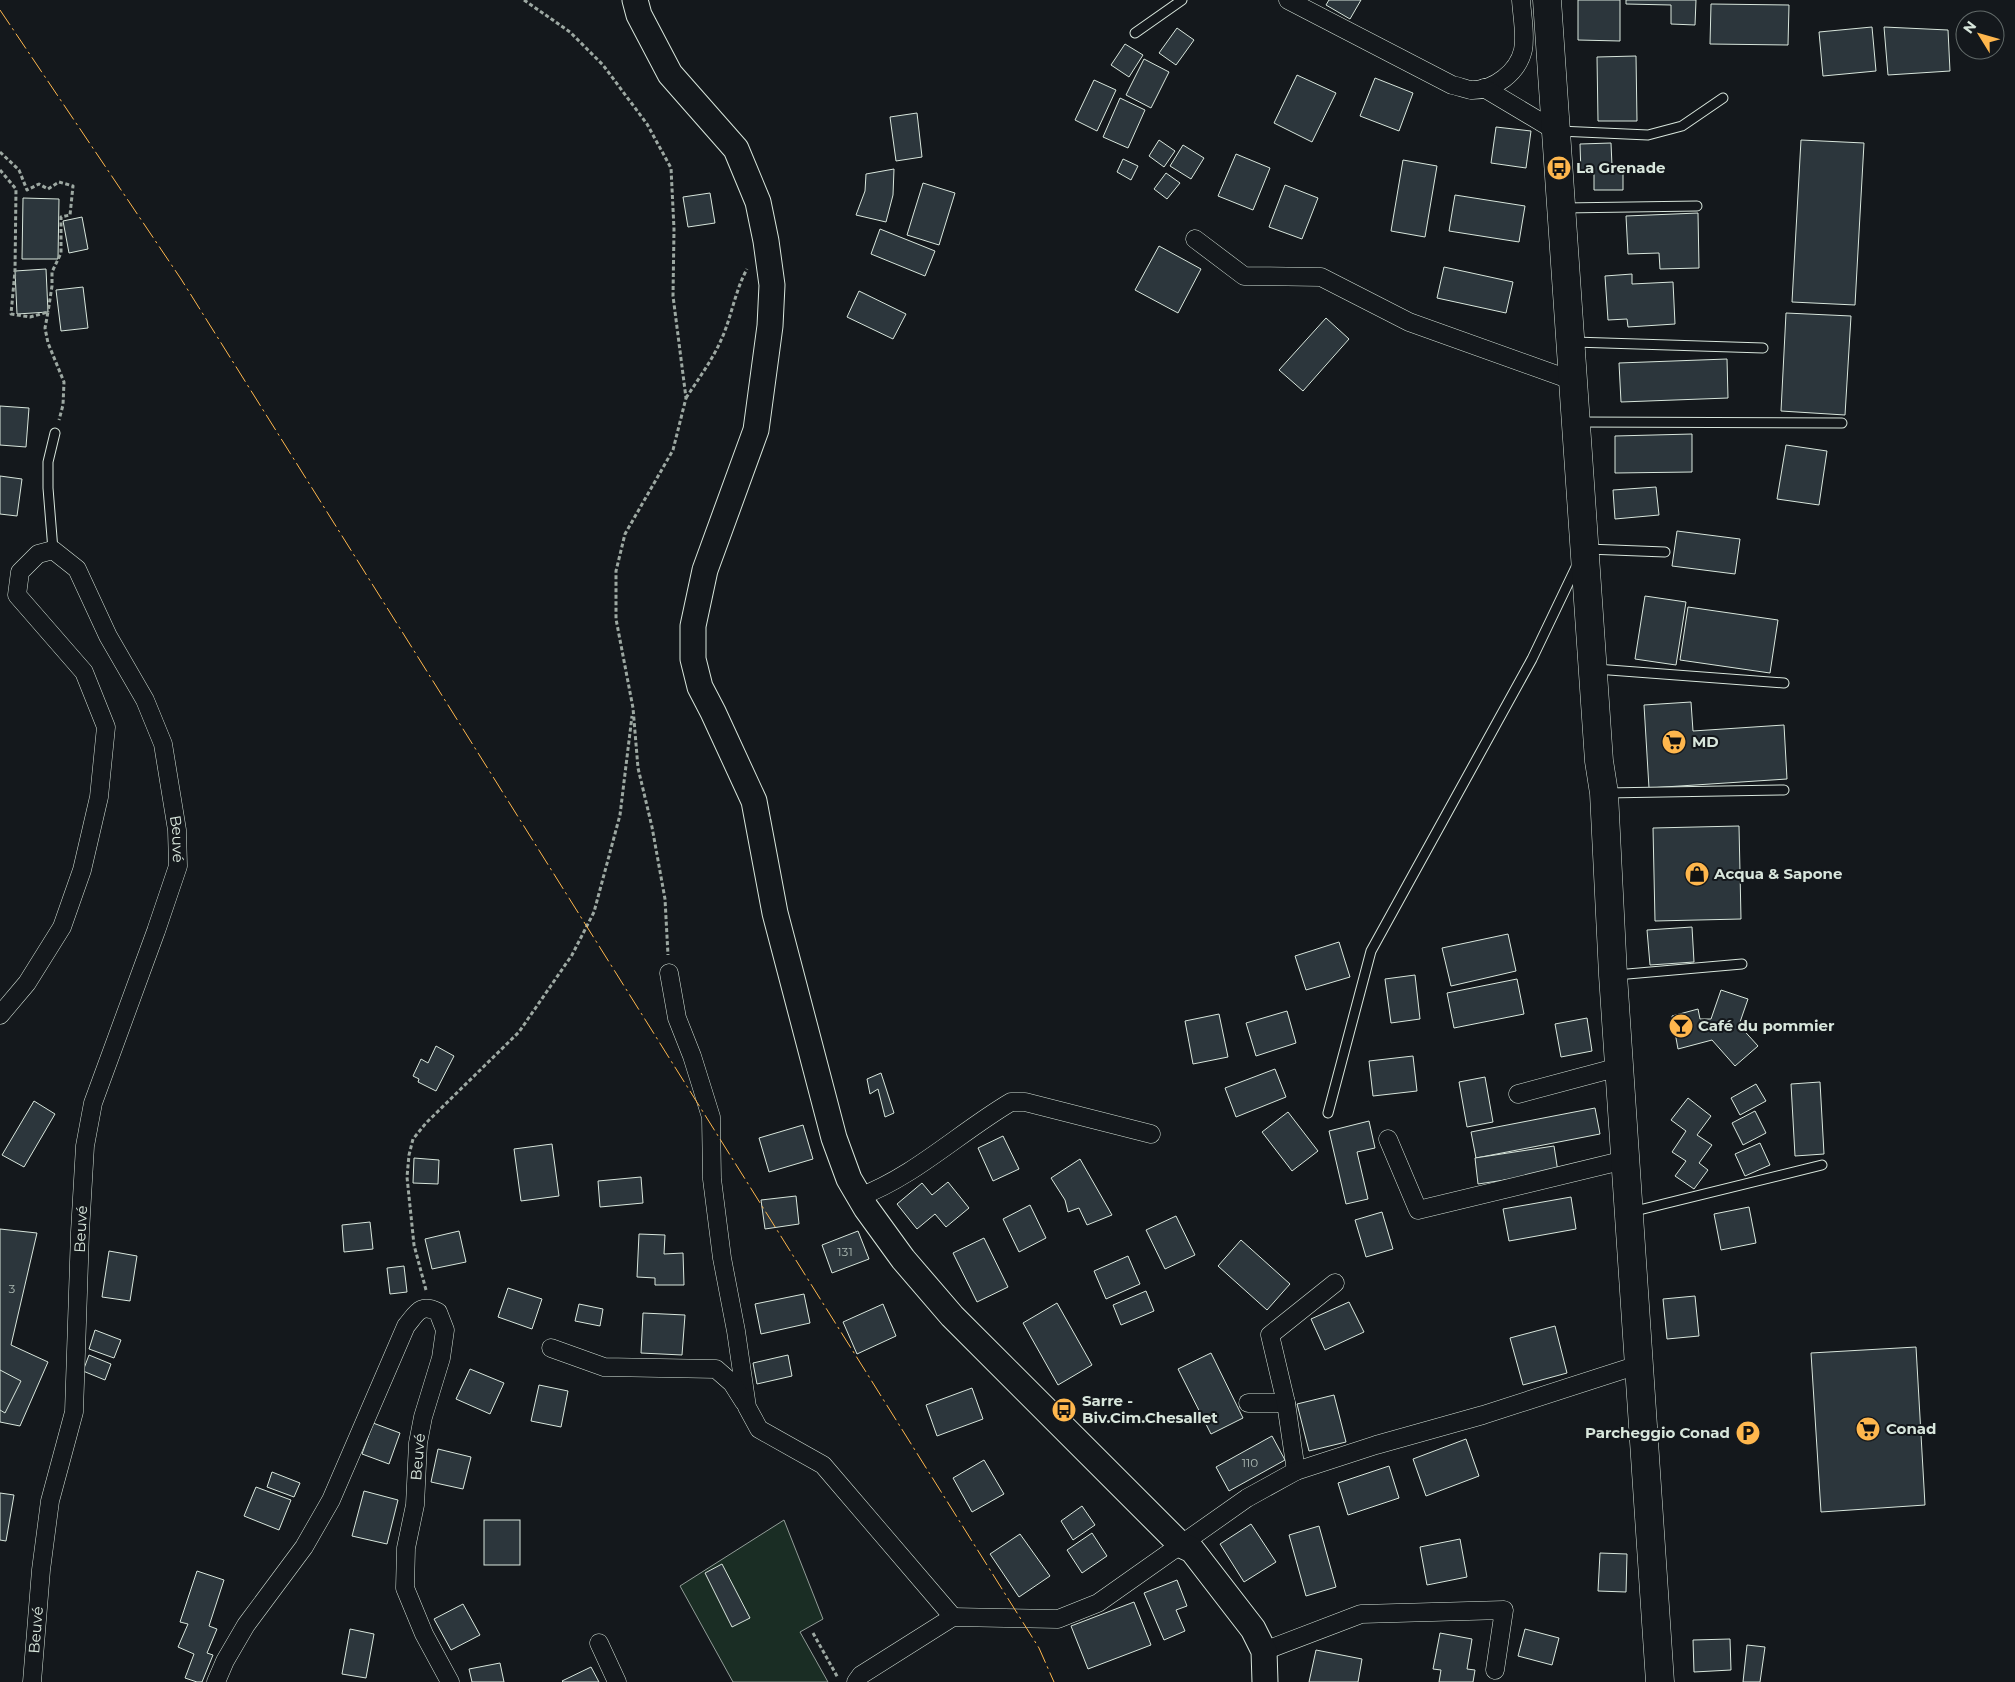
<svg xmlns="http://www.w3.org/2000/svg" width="2015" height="1682" font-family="Montserrat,sans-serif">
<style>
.green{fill:#1a2d24;stroke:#939e99}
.building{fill:#2c363c;stroke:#d8e6dc}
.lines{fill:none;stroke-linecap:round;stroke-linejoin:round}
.lane-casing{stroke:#d8e6dc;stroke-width:11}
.street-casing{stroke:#d8e6dc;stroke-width:19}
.secondary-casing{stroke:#d8e6dc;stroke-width:27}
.primary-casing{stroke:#d8e6dc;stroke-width:29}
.path{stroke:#9da8a2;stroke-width:3;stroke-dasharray:4 2.5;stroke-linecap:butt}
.lane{stroke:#14181c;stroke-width:9}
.street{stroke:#14181c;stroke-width:18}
.secondary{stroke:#14181c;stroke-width:25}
.primary{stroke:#14181c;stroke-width:28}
.power{stroke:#ffb74d;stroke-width:1;stroke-dasharray:18 4 2.5 4;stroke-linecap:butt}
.labels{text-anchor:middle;stroke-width:4;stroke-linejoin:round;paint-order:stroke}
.number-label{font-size:12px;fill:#adbab4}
.poi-label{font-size:15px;font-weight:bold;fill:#d8e6dc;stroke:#14181c;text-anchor:start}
.street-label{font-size:15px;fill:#d8e6dc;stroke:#14181c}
</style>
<rect width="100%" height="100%" fill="#14181c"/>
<path class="green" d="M784,1520l39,99 -23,13 28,50h-95l-53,-96z"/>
<g class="building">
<path d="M1329,0h32l-11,19 -24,-14z"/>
<path d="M1578,0h42v41l-42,-1z"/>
<path d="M1626,0h70l-1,25 -24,-1v-19l-45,-1z"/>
<path d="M1711,4l78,1 -1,40 -78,-1z"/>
<path d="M1872,27l4,44 -53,5 -4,-44z"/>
<path d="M1884,27l64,3 2,41 -62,4z"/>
<path d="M1177,28l17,12 -18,25 -17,-12z"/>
<path d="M1125,44l18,11 -14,22 -18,-12z"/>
<path d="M1636,56l1,65h-39l-1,-64z"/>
<path d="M1144,59l25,13 -18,36 -25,-13z"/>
<path d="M1297,75l39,18 -24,49 -38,-19z"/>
<path d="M1375,78l38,15 -14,38 -39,-15z"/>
<path d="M1094,80l22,10 -19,41 -22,-11z"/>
<path d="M1120,98l25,12 -17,38 -25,-11z"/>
<path d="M917,113l5,44 -26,4 -6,-44z"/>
<path d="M1496,127l35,4 -5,37 -35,-5z"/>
<path d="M1159,140l16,11 -11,16 -15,-11z"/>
<path d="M1801,140l63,3 -9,162 -63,-3z"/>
<path d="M1611,143l1,23h11v24h-29v-17l-13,1 -1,-30z"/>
<path d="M1183,145l21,13 -13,21 -21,-13z"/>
<path d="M1236,154l34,14 -17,42 -35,-14z"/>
<path d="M1123,159l15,7 -7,14 -14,-8z"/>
<path d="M1403,160l34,6 -12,71 -34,-6z"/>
<path d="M894,169l-1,26 -7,27 -30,-7 9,-24 1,-17z"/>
<path d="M1166,173l14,10 -13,16 -13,-10z"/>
<path d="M923,183l32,10 -16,52 -32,-10z"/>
<path d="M1285,185l33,13 -16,41 -33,-12z"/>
<path d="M710,193l5,30 -27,4 -5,-30z"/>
<path d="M1455,195l70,11 -6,36 -70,-11z"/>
<path d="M23,198l36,1 -1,60h-36z"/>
<path d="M1698,213l1,55 -39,1 -1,-16 -31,1 -2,-38z"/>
<path d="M82,217l6,32 -19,4 -6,-32z"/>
<path d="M880,229l55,22 -10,25 -54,-22z"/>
<path d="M1159,246l42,23 -23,44 -43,-23z"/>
<path d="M1444,267l69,15 -7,31 -69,-15z"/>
<path d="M46,269l2,43 -31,2 -2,-43z"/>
<path d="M1632,274v10l41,-2 2,42 -47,3 -1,-8 -19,1 -3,-44z"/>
<path d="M83,287l5,41 -27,3 -5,-41z"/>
<path d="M859,291l47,23 -13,25 -46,-22z"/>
<path d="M1786,313l65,3 -6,99 -64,-4z"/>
<path d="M1326,318l23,21 -46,52 -24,-21z"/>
<path d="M1727,359l1,39 -107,4 -2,-39z"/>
<path d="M0,406l29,2 -3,39 -26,-2z"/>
<path d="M1692,434v38l-77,1v-37z"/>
<path d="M1786,445l41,6 -8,54 -42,-6z"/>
<path d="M0,476l22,3 -5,37 -17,-2z"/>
<path d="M1656,487l3,28 -44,4 -2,-29z"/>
<path d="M1677,531l63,8 -5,35 -63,-8z"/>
<path d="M1645,596l41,6 -10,63 -41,-6z"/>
<path d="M1688,607l90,13 -8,53 -90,-13z"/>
<path d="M1691,702l2,29 91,-6 3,54 -138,9 -5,-83z"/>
<path d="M1739,826l2,93 -86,2 -2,-93z"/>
<path d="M1692,927l2,35 -44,3 -3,-35z"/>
<path d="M1508,934l8,37 -65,15 -9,-38z"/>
<path d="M1339,942l11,35 -44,13 -11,-34z"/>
<path d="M1415,975l5,44 -29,4 -6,-44z"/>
<path d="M1517,979l7,35 -70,14 -7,-35z"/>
<path d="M1721,990l27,9 -9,26 19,21 -23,20 -23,-26 -34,9 -6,-33 26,-7 2,10h11z"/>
<path d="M1287,1011l9,32 -40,13 -10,-33z"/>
<path d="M1219,1014l9,43 -35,7 -8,-43z"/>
<path d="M1587,1018l5,33 -31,6 -6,-33z"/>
<path d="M436,1046l18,10 -18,35 -18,-9 1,-3 -6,-3 8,-17 7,4z"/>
<path d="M1413,1056l4,35 -44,5 -4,-35z"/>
<path d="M1275,1069l11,28 -50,20 -11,-29z"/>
<path d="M881,1073l13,40 -9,4 -7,-28 -8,5 -3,-15z"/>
<path d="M1485,1077l8,45 -26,5 -8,-45z"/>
<path d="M1820,1082l4,72 -29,2 -4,-72z"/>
<path d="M1756,1084l10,17 -26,14 -9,-17z"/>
<path d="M1688,1098l23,18 -14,19 15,10 -13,18 9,7 -14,19 -19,-13 11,-15 -14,-9 14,-21 -15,-11z"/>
<path d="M34,1101l21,13 -31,53 -22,-12z"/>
<path d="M1595,1108l5,26 -124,24 -5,-26z"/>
<path d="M1755,1111l11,22 -23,12 -11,-22z"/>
<path d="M1288,1112l30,39 -26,20 -30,-39z"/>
<path d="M1369,1121l6,27 -18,4 11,47 -22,5 -17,-73z"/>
<path d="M803,1125l10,34 -44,13 -10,-34z"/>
<path d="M1003,1136l16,33 -26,12 -15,-33z"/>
<path d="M1760,1143l10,22 -25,11 -10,-22z"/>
<path d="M552,1144l7,52 -38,5 -7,-52z"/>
<path d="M1554,1146l4,26 -80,12 -3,-26z"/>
<path d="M414,1158l25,2 -1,24 -25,-1z"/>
<path d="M1080,1159l32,56 -25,10 -8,-17 -11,4 -3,-12 -14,-22z"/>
<path d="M641,1177l2,26 -43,4 -2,-26z"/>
<path d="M948,1182l21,26 -23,19 -11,-13 -18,15 -20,-25 25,-21 10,12z"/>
<path d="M796,1196l3,28 -34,5 -4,-29z"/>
<path d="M1571,1197l5,32 -67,12 -6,-32z"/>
<path d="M1030,1205l16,33 -27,14 -16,-33z"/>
<path d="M1749,1207l7,36 -35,7 -7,-36z"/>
<path d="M1382,1212l11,37 -27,8 -11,-37z"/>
<path d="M1176,1216l19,39 -30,14 -19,-39z"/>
<path d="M370,1222l3,27 -29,3 -2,-27z"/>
<path d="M0,1229l37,4 -26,112 37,17 -28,64 -20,-4z"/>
<path d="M459,1231l7,31 -34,7 -7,-30z"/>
<path d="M858,1231l11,28 -37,14 -10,-28z"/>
<path d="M639,1234l26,1 -1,19 19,-1 1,32h-29v-7l-18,-1z"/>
<path d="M984,1238l24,49 -31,15 -24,-49z"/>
<path d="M1241,1240l49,44 -23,26 -49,-44z"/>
<path d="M109,1251l28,5 -7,45 -28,-4z"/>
<path d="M1128,1256l12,28 -34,15 -12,-28z"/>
<path d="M404,1266l3,26 -17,2 -3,-26z"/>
<path d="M508,1288l34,11 -10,30 -34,-12z"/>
<path d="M1146,1291l8,20 -33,14 -8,-20z"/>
<path d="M804,1294l6,29 -49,11 -6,-30z"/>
<path d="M1695,1296l4,40 -32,3 -4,-40z"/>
<path d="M1349,1302l15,30 -39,18 -14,-31z"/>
<path d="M1057,1303l35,62 -34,20 -35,-62z"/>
<path d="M579,1304l24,5 -3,17 -25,-5z"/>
<path d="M883,1304l13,32 -39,18 -14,-32z"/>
<path d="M643,1313l42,2 -3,40 -41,-2z"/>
<path d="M1555,1326l12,47 -44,12 -13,-47z"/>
<path d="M95,1330l26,10 -7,18 -25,-9z"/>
<path d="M1916,1347l9,158 -104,7 -10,-159z"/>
<path d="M1211,1353l32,65 -32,16 -33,-65z"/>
<path d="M89,1355l22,9 -6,16 -22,-9z"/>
<path d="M788,1355l4,21 -35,8 -4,-21z"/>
<path d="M470,1369l34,14 -14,31 -34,-15z"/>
<path d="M0,1370l21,11 -16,32 -5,-3z"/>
<path d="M539,1385l29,6 -7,36 -30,-6z"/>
<path d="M972,1388l11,31 -46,17 -11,-31z"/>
<path d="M1334,1395l12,47 -37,9 -12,-47z"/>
<path d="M373,1423l27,10 -11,31 -27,-10z"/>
<path d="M1272,1436l13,24 -56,31 -13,-24z"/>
<path d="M1466,1439l13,37 -53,20 -13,-37z"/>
<path d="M438,1449l33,8 -8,32 -32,-7z"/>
<path d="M984,1460l20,34 -32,18 -19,-34z"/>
<path d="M1389,1466l10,32 -51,17 -10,-32z"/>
<path d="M272,1472l28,11 -6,14 -27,-10z"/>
<path d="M256,1487l35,13 -12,30 -35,-14z"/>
<path d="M364,1491l34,9 -11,44 -35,-8z"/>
<path d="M0,1493l14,2 -8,46 -6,-1z"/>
<path d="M1082,1506l13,19 -22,15 -12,-19z"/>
<rect x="484" y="1520" width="36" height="45"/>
<path d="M1251,1524l25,38 -32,20 -24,-38z"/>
<path d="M1319,1526l17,61 -30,9 -17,-61z"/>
<path d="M1092,1533l15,23 -25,17 -15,-23z"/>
<path d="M1020,1534l30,42 -31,21 -29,-43z"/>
<path d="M1460,1539l7,38 -40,8 -7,-38z"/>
<path d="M1600,1553l27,1 -1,38 -28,-1z"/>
<path d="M722,1564l28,54 -18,9 -27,-54z"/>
<path d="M197,1571l27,9 -15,46 8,3 -10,24 6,2 -11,27h-5l-12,-4 9,-24 -16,-7 10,-23 -8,-2z"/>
<path d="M1177,1580l10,26 -11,4 9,21 -21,9 -20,-47z"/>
<path d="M1134,1602l17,43 -63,24 -17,-43z"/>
<path d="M463,1604l17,31 -29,15 -17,-31z"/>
<path d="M350,1629l24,5 -8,44 -24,-4z"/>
<path d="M1525,1629l34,9 -7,27 -34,-9z"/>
<path d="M1440,1633l32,6 -5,30 8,1 -2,12h-34l2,-12 -8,-1z"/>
<path d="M1730,1639l1,31 -37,2 -1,-32z"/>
<path d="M1747,1645l18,2 -5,35h-17z"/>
<path d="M1316,1650l46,9 -4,23h-49z"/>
<path d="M500,1663l4,19h-32l-3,-13z"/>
<path d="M591,1667l8,15h-36l-1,-1z"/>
</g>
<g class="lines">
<defs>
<g id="lane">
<path d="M1135,33l47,-33"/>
<path d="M1559,131l89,4 34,-9 41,-28"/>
<path d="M1564,208l133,-2"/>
<path d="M1574,342l189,6"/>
<path d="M1579,422l263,1"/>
<path d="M1587,549l78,3"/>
<path d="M53,550l-5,-62v-26l7,-29"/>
<path d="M1596,669l188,14"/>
<path d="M1606,793l178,-3"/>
<path d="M1616,975l126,-11"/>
<path d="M1328,1113l43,-162 161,-292 45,-94"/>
<path d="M1631,1212l191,-47"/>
</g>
<g id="street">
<path d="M1288,0l164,85c6,1 13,4 19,5 23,1 47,-18 52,-40 3,-15 -1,-34 -2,-50"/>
<path d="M1484,88l72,43"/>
<path d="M1195,239l49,37 77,1 88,45 165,59"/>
<path d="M669,973l8,45 15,38 19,61 1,62 10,79 14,73 11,76 12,22 64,36 130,152"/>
<path id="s1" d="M0,1015l27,-32 35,-56 20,-57 17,-73 7,-70 -22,-55 -67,-77 3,-23 18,-18 15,-4 24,19 31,67 37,64 18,44 14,86 1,36 -22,65 -63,172 -8,43 -5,86 -6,180 -24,89 -9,69 -9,112"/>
<path d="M1518,1094l101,-27"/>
<path d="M1388,1139l30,71 207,-50"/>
<path d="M859,1197c56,-21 101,-65 152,-95h14l126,32"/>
<path d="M551,1348l53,19 112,2 16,14 12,19"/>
<path d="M1248,1403h38"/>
<path d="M1296,1471l-10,-68 -16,-68 65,-52"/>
<path d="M599,1643l18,39"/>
<path d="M1264,1651l97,-37 143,-4 -9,60"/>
<path d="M216,1682l9,-21 21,-36 58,-78 27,-47 75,-174c11,-13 14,-23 32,-14l7,18 -4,28 -18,59 -5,26 -3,62 -9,43 -1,40 19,46 26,48"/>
<path d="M856,1682l5,-7 92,-58 105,2 40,-16 149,-105 49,-27 80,-26 107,-30 155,-50"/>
</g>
<path id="secondary" d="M635,0l4,15 31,59 66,75 22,53 8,39 6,44 -2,41 -14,104 -51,140 -12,56v33l7,28 13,25 41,89 21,112 59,225 15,41 17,29 37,51 49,57 229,229 11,5 61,79 11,22 1,31"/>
<path id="primary" d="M1547,0l52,761 5,32 9,182 47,707"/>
</defs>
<use href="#lane" class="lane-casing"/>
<use href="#street" class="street-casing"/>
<use href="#secondary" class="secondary-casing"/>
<use href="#primary" class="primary-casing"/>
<g class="path">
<path d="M524,0l46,32 33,33 44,59 24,44 3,61 -1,67 13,102 -13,52 -48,84 -9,37v48l17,89 5,60 14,59 13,72 3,56"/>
<path d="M0,152l19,18 8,20 12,-6 9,5 11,-7 14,4 -3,29 -9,2v36l-9,19v14l-4,26"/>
<path d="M0,170l16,19 -1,82 -4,43 19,3 18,-5 -3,16 3,15 16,39 -1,23 -4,15"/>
<path d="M686,398c13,-20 27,-39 36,-60 10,-23 13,-47 25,-69"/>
<path d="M426,1290l-12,-45 -7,-68 2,-22 4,-16 13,-16 93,-91 53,-77 22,-43 26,-97 12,-99"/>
<path d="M813,1633l25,45"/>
</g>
<use href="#lane" class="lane"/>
<use href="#street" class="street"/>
<use href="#secondary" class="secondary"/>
<use href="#primary" class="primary"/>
<path class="power" d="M0,10l181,269 858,1369 15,34"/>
</g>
<defs>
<symbol id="bus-disc" viewBox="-11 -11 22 22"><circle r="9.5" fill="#ffb74d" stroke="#14181c"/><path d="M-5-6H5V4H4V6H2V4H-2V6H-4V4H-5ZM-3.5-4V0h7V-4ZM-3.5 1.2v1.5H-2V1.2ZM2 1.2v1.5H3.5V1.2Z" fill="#111"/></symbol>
<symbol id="supermarket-disc" viewBox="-11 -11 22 22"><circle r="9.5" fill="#ffb74d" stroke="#14181c"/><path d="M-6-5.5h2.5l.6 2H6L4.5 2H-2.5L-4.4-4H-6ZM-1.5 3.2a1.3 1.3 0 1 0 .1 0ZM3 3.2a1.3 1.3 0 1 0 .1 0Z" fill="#111"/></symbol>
<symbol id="shop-disc" viewBox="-11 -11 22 22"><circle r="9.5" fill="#ffb74d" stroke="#14181c"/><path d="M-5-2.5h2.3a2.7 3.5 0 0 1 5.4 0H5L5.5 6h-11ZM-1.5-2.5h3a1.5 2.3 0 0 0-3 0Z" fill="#111"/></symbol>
<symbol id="bar-disc" viewBox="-11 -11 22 22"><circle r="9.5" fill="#ffb74d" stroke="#14181c"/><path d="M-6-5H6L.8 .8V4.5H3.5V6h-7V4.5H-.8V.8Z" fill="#111"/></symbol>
<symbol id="parking-disc" viewBox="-11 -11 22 22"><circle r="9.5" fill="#ffb74d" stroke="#14181c"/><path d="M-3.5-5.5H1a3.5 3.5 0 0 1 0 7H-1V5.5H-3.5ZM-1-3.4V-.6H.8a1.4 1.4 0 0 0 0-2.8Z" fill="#111"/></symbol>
</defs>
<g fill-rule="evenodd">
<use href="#bus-disc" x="1545" y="154" width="28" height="28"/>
<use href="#supermarket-disc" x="1660" y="728" width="28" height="28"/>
<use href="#shop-disc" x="1683" y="860" width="28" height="28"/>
<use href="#bar-disc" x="1667" y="1012" width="28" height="28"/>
<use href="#bus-disc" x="1050" y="1396" width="28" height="28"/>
<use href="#supermarket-disc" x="1854" y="1415" width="28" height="28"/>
<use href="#parking-disc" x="1734" y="1419" width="28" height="28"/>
</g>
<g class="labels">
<g class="number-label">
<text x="845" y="1256">131</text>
<text x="12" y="1293">3</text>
<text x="1250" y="1467">110</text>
</g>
<g class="poi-label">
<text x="1576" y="173">La Grenade</text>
<text x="1692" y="747">MD</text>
<text x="1714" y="879">Acqua &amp; Sapone</text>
<text x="1698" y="1031">Café du pommier</text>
<text x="1082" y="1406">Sarre -<tspan x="1082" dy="17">Biv.Cim.Chesallet</tspan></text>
<text x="1886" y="1434">Conad</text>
<text x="1730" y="1438" text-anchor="end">Parcheggio Conad</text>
</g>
<g class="street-label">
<text dy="5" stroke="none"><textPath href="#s1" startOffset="861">Beuvé</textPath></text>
<text transform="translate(81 1229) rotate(-87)" y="5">Beuvé</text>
<text transform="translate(418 1457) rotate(-85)" y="5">Beuvé</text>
<text transform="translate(36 1630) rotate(-85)" y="5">Beuvé</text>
</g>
</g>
<g transform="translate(1980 35) rotate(307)"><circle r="24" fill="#14181c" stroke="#626a69"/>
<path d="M0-4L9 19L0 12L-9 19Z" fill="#ffb74d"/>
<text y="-8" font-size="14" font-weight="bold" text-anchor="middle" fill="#d8e6dc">N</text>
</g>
</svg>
